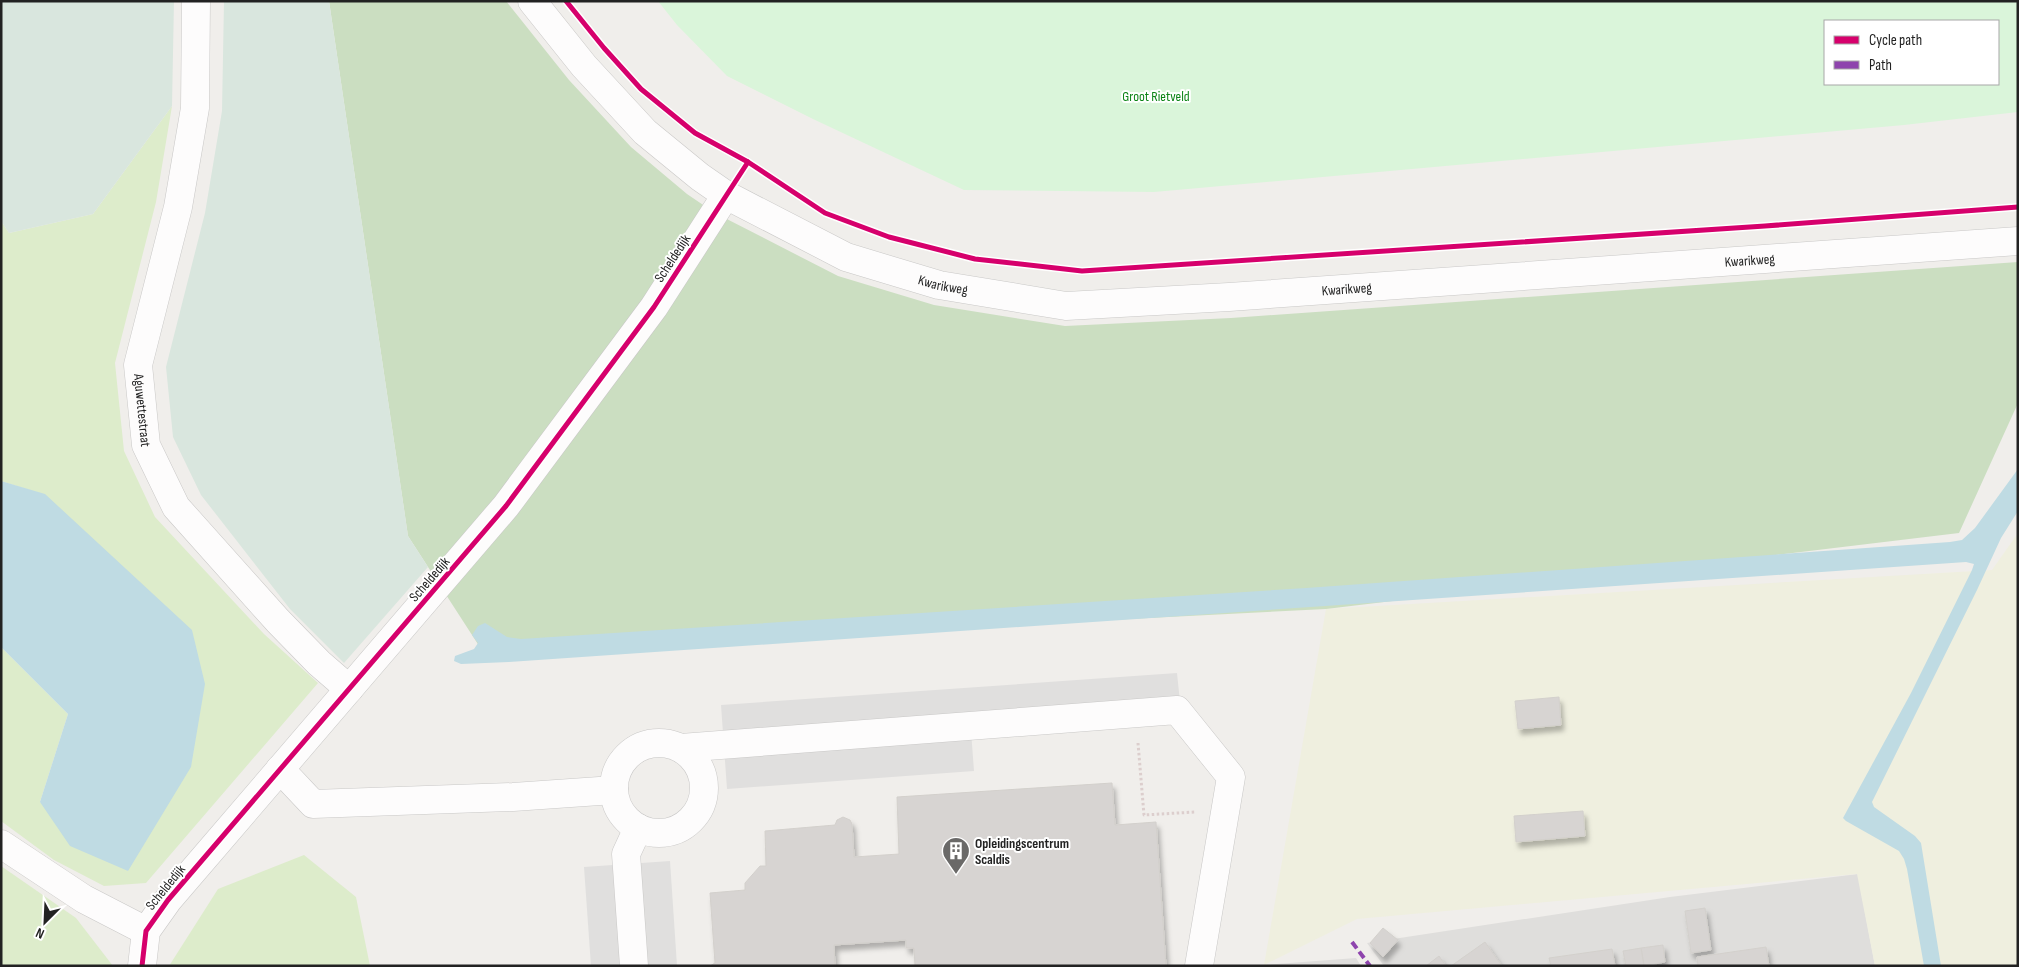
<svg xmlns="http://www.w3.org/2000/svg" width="2019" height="967" font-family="'Sofia Sans Condensed',sans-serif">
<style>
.residential{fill:#dfdedc}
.farmland{fill:#efefdf}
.grass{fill:#ddeccb}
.forest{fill:#cbdec1}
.wetland{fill:#d9e6de}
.park{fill:#daf5da;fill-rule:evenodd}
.parking{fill:#e0dfde}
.water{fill:#bfdbe3}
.building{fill:#d7d4d2;stroke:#d3d0cc;filter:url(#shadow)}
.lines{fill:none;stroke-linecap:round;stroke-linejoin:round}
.minor-casing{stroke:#c9c8c7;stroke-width:29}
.path{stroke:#dccecd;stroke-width:3;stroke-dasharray:2.5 2.5;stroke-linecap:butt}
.minor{stroke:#fdfcfc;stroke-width:28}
.quiet{stroke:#8e44ad;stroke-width:4;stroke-dasharray:8 4;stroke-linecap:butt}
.cycleway-casing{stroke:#fff;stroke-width:8}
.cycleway{stroke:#d6006c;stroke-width:5}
.labels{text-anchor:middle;stroke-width:4;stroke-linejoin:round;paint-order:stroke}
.park-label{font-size:14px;fill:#0c8416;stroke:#fff}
.street-label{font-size:14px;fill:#222;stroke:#fff}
.poi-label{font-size:14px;font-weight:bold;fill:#222;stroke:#fff;text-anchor:start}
</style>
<defs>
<filter id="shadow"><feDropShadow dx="3" dy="5.5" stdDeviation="2.5" flood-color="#0004"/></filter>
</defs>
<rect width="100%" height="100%" fill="#f0eeeb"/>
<g class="residential">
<path d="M1858,874l17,92h-491l-17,-23 303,-46z"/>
<path d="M1356,958l5,8h-97v-1z"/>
</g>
<path class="farmland" d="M2018,533v433h-143l-18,-92 -500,45 -93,46 62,-356 666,-39z"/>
<g class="grass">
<path d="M172,106l-16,96 -41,161 9,88 31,66 109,117 54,49 -172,200 -42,3 -50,-26 -53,-39v-174l67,67 -28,88 88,69 -83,-376 -44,-14v-260l8,12 84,-19z"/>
<path d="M304,855l52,42 14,69h-201l49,-77z"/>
<path d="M1,866l75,52 37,48h-112z"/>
</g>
<path class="forest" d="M329,1h177l63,79 62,67 56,47 28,19 123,63 96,29 131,21 166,-8 787,-56v141l-59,130 -633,76 -843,43 -75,-116z"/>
<g class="wetland">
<path d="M1,1h173l-2,105 -79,108 -84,19 -8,-12z"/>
<path d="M224,1h105l79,535 20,31 -84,96 -54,-54 -89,-114 -28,-58 -7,-70 39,-154 17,-102z"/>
</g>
<path class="park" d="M658,1h1360v111l-114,13 -750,67 -190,-2 -151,-71 -86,-43 -50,-51zM1825,21h173v63h-173z"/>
<g class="parking">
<path d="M1177,673l3,29 -210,15 4,54 -247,18 -6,-84z"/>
<path d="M670,861l7,105h-86l-7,-99z"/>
</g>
<g class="water">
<path d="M2018,469v42l-17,27 -24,52 -105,212 2,5 41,29 6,7 20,123h-17l-17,-97 -3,-10 -5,-8 -53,-30 -3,-3 68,-125 61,-123 2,-6 -8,-2 -1457,100 -48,2 -7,-3 1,-5 19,-7 4,-6 -6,-8 6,-9 7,-3 22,14 14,2 785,-51 644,-46 12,-2 13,-12z"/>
<path d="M1,481l44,13 147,136 13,54 -14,83 -63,104 -58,-25 -30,-44 28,-88 -67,-67z"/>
</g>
<g class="building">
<path d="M1559,697l2,28 -43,4 -3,-28z"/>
<path d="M1112,783l3,42 41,-3 10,144h-251l-1,-18h-8v-8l-72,5 1,21h-125l5,-3 -5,-70 35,-3v-7l15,-17h6l-1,-35 70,-6 2,-5 6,-3 7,3 2,4 2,33 45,-3 -2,-57z"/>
<path d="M1583,811l2,25 -69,6 -2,-26z"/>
<path d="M1705,908l6,42 -20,3 -6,-42z"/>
<path d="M1383,928l15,12 -15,17 -13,-14z"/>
<path d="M1485,942l17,24h-51z"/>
<path d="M1663,945l2,17 -21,4 -3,-18z"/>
<path d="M1766,947l3,19h-71l-1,-9z"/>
<path d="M1641,948l3,18h-18l-3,-15z"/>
<path d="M1612,949l3,17h-64l-2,-8z"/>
<path d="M1439,956l7,10h-20z"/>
</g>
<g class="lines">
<defs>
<g id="minor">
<path id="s1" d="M196,1l-1,107 -17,99 -40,158 8,80 30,62 102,114 41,42 30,26"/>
<path id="s2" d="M532,1l52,65 61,66 55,45 26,18 120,62 93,28 127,21 163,-9 789,-56"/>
<circle cx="659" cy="788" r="45"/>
<path d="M681,748l496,-38 54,67 -32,189"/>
<path d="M280,769l33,35 200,-7 101,-7"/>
<path d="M1,844l83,55 62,32"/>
<path d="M142,966l4,-35 22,-31 338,-394 148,-199 72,-112"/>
<path d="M634,966l-8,-112 12,-26"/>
</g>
</defs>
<use href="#minor" class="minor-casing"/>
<path class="path" d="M1138,743l6,72 51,-3"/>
<use href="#minor" class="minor"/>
<path class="quiet" d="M1352,942l18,24"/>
<defs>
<g id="cycleway">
<path d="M566,1l38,47 37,41 54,44 53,29 77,51 64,24 86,22 107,12 683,-45 253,-19"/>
<path d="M142,966l4,-35 22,-31 338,-394 148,-199 94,-145"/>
</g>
</defs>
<use href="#cycleway" class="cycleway-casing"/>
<use href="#cycleway" class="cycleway"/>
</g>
<defs>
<symbol id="building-pin" viewBox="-11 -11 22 30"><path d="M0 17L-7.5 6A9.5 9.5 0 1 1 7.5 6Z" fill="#6a6968" stroke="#fff"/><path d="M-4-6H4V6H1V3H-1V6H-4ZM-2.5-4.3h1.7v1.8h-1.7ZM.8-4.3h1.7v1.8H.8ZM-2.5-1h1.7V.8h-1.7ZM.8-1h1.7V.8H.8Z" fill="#fff"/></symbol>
</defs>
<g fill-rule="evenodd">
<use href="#building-pin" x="940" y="835" width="32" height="43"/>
</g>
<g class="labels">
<g class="park-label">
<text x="1156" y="101">Groot Rietveld</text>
</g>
<g class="street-label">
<text transform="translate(672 258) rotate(-57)" y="5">Scheldedijk</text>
<text dy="5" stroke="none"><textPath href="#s2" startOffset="1322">Kwarikweg</textPath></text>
<text dy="5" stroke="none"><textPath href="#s2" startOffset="512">Kwarikweg</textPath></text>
<text dy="5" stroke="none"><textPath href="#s2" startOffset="918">Kwarikweg</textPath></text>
<text dy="5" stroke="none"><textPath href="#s1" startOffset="416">Aguwettestraat</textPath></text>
<text transform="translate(429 579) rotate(-49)" y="5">Scheldedijk</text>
<text transform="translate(165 887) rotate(-51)" y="5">Scheldedijk</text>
</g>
<g class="poi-label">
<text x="975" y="848">Opleidingscentrum<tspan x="975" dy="16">Scaldis</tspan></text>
</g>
</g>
<rect width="2019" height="967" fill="none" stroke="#222222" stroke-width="5"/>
<rect x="1824" y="20" width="175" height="65" fill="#ffffff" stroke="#a7a7a7"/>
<rect x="1834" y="36" width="25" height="8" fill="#d6006c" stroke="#a7a7a7"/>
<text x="1869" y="45" font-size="15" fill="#222222">Cycle path</text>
<rect x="1834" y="61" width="25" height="8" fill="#8e44ad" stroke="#a7a7a7"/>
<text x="1869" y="70" font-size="15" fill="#222222">Path</text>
<g transform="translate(45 922) rotate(204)" stroke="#ffffff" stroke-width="4" paint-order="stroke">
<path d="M0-4L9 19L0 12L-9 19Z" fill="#222222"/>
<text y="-8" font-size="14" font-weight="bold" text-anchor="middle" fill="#222222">N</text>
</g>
</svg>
